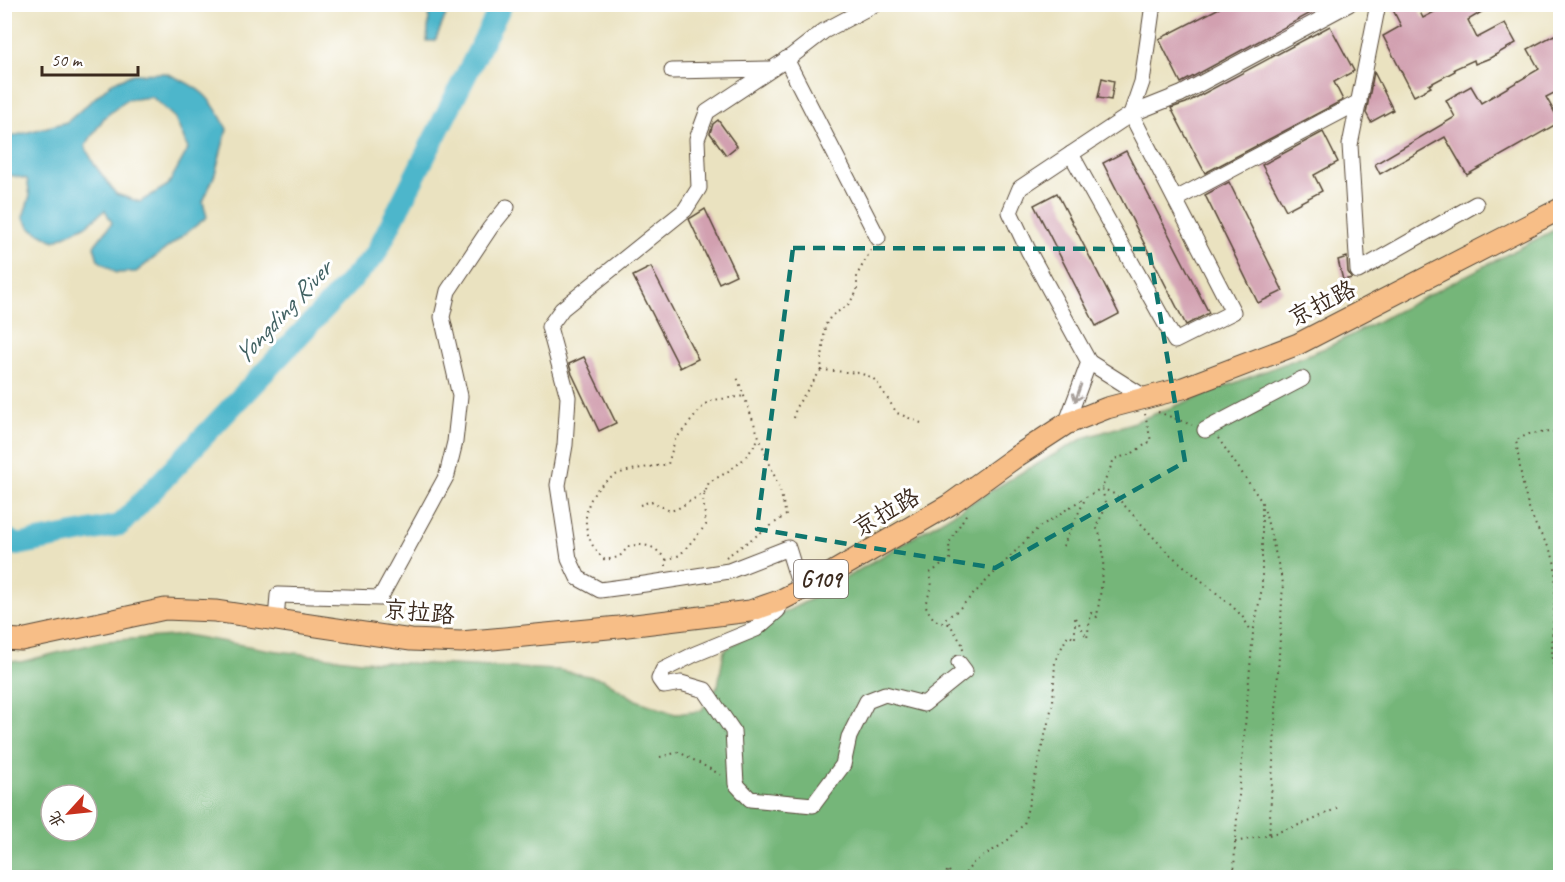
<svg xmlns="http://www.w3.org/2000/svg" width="1565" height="882" font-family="Caveat,'LXGW WenKai TC',sans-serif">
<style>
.forest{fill:#74b679;stroke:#58704c;stroke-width:1.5;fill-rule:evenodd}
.water{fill:#4db6cb;stroke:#447074;stroke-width:1.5;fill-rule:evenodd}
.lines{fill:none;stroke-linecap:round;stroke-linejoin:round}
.river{stroke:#4db6cb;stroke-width:22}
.building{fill:#d2a0b0}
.minor-casing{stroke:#554636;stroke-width:17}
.highway-casing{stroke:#554636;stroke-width:23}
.path{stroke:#554636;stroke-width:2;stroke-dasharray:1.5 4.5;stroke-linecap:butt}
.minor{stroke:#fff;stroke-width:15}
.highway{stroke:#f7be87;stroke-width:21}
.oneway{stroke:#a79f9a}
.marked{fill:none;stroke:#0f766e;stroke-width:4.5;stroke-dasharray:12 8;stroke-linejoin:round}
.labels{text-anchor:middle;stroke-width:6;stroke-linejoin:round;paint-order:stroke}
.shield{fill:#fff;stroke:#766a62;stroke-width:1.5}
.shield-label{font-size:22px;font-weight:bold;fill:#3b2a1e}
.street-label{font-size:24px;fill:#3b2a1e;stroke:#fff}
.water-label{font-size:26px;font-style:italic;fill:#426263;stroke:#fff}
</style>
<rect width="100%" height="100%" fill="#fff"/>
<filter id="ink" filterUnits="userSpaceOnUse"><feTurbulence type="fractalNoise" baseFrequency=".0167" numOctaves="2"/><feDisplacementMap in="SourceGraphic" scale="12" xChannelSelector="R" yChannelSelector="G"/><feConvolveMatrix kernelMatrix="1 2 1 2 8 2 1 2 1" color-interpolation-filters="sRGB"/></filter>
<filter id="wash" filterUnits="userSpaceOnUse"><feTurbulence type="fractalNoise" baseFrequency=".008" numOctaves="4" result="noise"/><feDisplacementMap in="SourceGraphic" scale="24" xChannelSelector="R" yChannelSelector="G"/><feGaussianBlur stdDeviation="1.35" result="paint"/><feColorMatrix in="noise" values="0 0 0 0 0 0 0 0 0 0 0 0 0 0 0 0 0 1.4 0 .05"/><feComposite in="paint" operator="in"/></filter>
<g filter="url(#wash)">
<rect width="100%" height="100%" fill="#eae2c0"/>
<path class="forest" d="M1560,227v650l-1555,1v-218l16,2 84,-21 81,-6 84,15 91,11 197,9 45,9 33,21 39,14 26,-3 17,-25 6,-35 44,-30 41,-21 210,-126 65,-36 45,-14 201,-78zM51,795h36v36h-36z"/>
<g class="water">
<path d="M430,5h20l-15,36h-8z"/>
<path d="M166,73c35,16 43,20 61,56l-12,45 -12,28 4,15 -71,55 -20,1 -18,-13 -4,-14 18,-23 -7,-13 -18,15 -33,16 -24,-13 -7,-11 7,-21 -3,-17 -22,-5v-36l62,-16 45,-39 21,-9zM152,97l23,21 13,31 -20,36 -28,17 -24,-8 -22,-30 -9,-18 19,-28 22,-18z"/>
</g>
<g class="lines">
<path class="river" d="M4,537l13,8 103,-20 255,-270 127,-251"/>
</g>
<g id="blocks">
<g class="building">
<path d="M1227,4h91l2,4 -139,75 -22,-44z"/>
<path d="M1390,4h26l7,14 26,-14h11l2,6 10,-6h23l-27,16 9,18 28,-15 11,20 -26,15 -15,6 -1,-4 -20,9 1,2 -26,14 2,2 -17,9 -31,-60 18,-10z"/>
<path d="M1330,26l24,45 -20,11 9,18 -138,73 -34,-65 15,-5z"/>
<path d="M1554,35l6,13v42l-14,7 14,25 -93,53 -22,-38 -65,37 -5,-10 80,-47 -9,-17 25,-14 10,17 58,-34 -11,-20z"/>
<path d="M1374,72l19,38 -22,12 -5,-9z"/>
<path d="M1102,78l12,3 -3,19 -13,-2z"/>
<path d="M718,120l19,26 -11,9 -16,-22 3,-9z"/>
<path d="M1323,132l15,30 -24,13 8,16 -36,19 -24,-45z"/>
<path d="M1126,151l83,162 -23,12 -83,-162z"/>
<path d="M1229,182l54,109 -25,12 -53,-108z"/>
<path d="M1057,193l62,121 -23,12 -62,-121z"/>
<path d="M705,209l31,66 -17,8 -30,-64z"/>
<path d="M1347,257l1,15 4,6 -9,2 -5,-20z"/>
<path d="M651,267l47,92 -18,9 -47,-92z"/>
<path d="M584,357l32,66 -17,8 -27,-57 -3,-10z"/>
</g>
</g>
</g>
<g filter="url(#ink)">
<use href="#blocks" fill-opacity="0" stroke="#554636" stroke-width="1.5"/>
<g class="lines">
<defs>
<g id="minor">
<path d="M1378,4l-28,141 8,126 118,-67"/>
<path d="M786,59l92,179"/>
<path d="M672,71l96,-2"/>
<path d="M1071,154l104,187 58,-29 -102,-198 50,-20 168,-90"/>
<path d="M1176,199l183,-97"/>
<path d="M1089,362l-60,-110 -19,-40 10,-24 111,-74 11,-32 11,-78"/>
<path d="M1066,424l23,-62 57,36"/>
<path d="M1205,430l97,-51"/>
<path d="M801,590l-13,-42 -59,23 -84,13 -45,6 -22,-12 -9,-19 -11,-74 7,-40 3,-48 -19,-70 13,-18 123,-99 14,-22 -2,-49 10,-27 86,-57 31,-24 51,-27"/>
<path d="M779,601l-1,9 -22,19 -61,25 -32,16 -4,9 5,7 17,-3 24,7 28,41 3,53 14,15 63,6 30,-40 6,-28 18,-36 18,-7 39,10 41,-33 -6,-8"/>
<path d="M276,620l2,-25 102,3 67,-123 8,-33 5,-46 -18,-79 6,-26 42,-63 17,-21"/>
</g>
<path id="highway" d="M4,639l17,1 144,-31 50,2 196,29 50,2 158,-15 131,-16 29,-10 35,-18 135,-78 68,-49 49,-32 41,-16 76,-20 115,-44 262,-135"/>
</defs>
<use href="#minor" class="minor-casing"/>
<use href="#highway" class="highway-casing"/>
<g class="path">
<path d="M821,370l38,3 12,4 5,4 21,32 24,10"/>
<path d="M1158,412l34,13"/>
<path d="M794,418l2,-11 25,-37 4,-44 6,-10 16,-10 10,-14v-17l15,-27"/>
<path d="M1560,431l-31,3 -13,6c4,28 7,55 18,81 6,15 20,30 21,46 3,38 -11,90 5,124"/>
<path d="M1218,438l44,64v86l-9,45 -18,209 -1,36"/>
<path d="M640,505l11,-4 19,10 7,-2 28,-17"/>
<path d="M1063,546l23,-49 16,-9 12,6 53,58 65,54 10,10 10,16"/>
<path d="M726,557l60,-42 -6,-25 -21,-53"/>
<path d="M666,560c-11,-14 -19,-17 -37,-14l-10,11 -14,3c-30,-26 -24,-69 13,-86 15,-6 35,-7 50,-10l7,-24 30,-36 8,-4 32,-4"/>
<path d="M666,566v-6l14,-5 26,-30 -3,-27 6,-16c22,-11 39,-22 50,-45l-22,-60"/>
<path d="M949,624c-15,-1 -18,-7 -24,-20l7,-17 -2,-14 20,-14 -1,-16 18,-30"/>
<path d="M963,650l-1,-6 -16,-26 11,-7 81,-83 46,-30"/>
<path d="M660,757l19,-5 42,23"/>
<path d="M1269,835l42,-14 26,-13"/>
<path d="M1235,842l34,-7 14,-252 -19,-75"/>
<path d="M944,878l4,-9 5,9"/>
<path d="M962,878l11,-15 33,-21 18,-18 29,-122 2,-41 13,-26 7,4v-23l12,22 4,-25 6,4c3,-26 13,-68 -1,-90l10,-20 -4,-19 12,-29 17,-5 20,-13 -6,-27"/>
</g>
<use href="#minor" class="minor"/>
<use href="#highway" class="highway"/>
</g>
<defs><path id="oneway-shaft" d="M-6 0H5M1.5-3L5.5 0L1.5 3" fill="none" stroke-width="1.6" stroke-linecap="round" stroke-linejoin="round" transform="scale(1.5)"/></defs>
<use class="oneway" href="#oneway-shaft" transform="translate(1078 393) rotate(110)"/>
</g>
<path class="marked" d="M793,248l356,1 36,213 -190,106 -238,-39z"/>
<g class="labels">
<rect class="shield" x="794" y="560" width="54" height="38" rx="4.5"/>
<g class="shield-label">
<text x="821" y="587">G109</text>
</g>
<g class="street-label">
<text transform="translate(1322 303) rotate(-27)" y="8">京拉路</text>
<text transform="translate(886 512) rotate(-30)" y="8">京拉路</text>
<text transform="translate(419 612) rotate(5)" y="8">京拉路</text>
</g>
<g class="water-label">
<text transform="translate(282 312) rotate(-47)" y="9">Yongding River</text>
</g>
</g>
<rect width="1565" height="882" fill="none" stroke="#fff" stroke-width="24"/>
<g transform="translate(69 813) rotate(243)"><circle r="28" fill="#ffffff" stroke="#b1aaa5" stroke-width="1.5"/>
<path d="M0-4.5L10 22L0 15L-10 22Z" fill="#c8321e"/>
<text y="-9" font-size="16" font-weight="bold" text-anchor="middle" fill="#3b2a1e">北</text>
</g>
<path d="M42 66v9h96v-9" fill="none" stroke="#3b2a1e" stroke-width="3"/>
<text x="51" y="66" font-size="18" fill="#3b2a1e" stroke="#ffffff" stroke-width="4.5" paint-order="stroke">50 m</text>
</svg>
